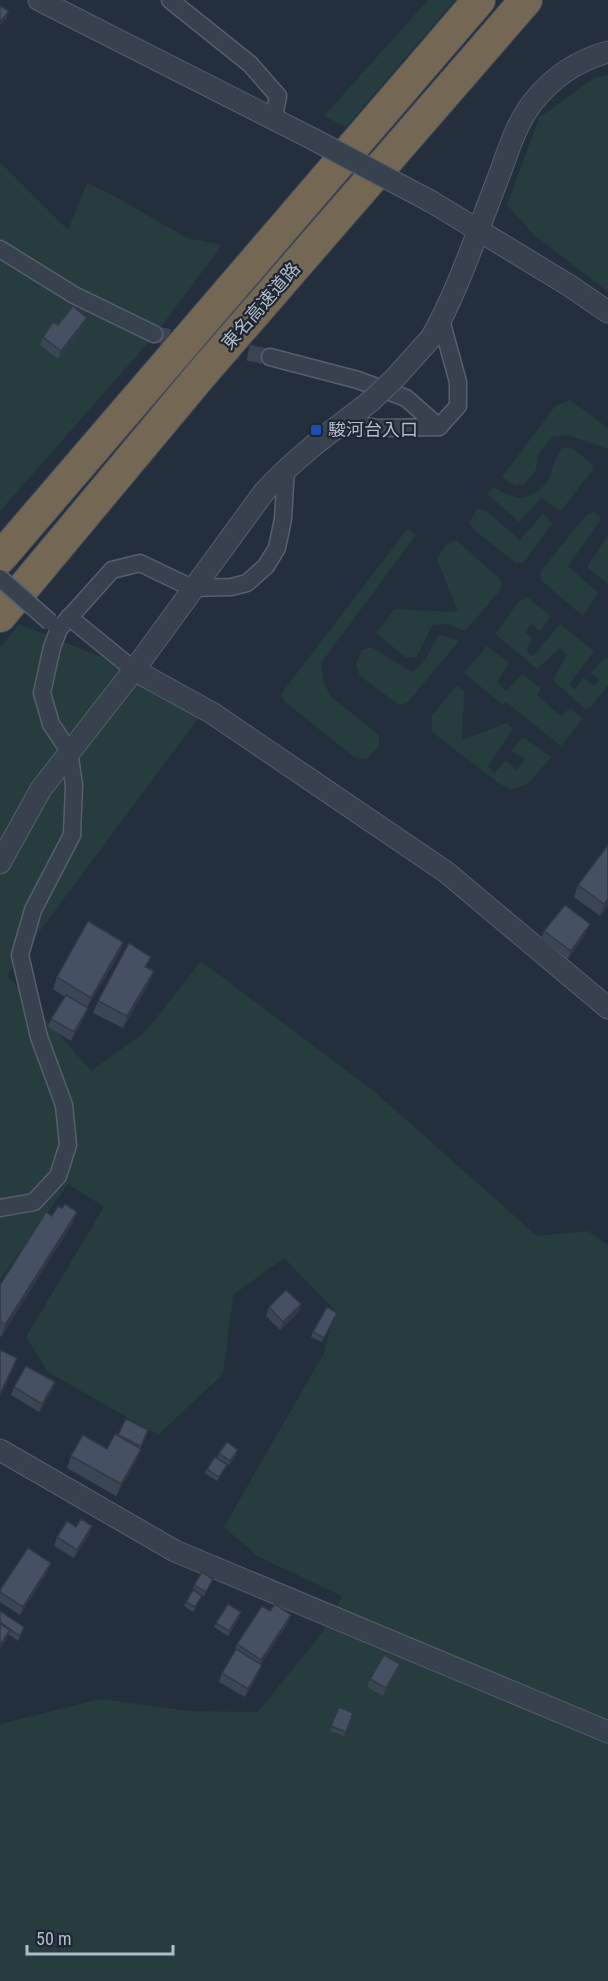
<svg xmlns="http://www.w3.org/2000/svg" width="608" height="1981" font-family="'Roboto Condensed','Noto Sans JP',sans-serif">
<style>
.green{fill:#263c3f}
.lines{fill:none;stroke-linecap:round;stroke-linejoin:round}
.minor-tunnel{stroke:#3a4453;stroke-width:16;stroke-dasharray:16 8;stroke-linecap:butt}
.minor-casing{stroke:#565f6c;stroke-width:19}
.tertiary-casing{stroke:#565f6c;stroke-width:23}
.motorway-casing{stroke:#434c59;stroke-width:34}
.minor{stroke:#38414e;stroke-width:16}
.tertiary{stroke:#38414e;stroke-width:21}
.motorway{stroke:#746855;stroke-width:32}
.minor-bridge-casing{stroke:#565f6c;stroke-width:19;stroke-linecap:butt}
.tertiary-bridge-casing{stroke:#565f6c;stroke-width:23;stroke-linecap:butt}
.minor-bridge{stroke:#38414e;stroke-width:16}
.tertiary-bridge{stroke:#38414e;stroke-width:21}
.wall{fill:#3b4654}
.shaded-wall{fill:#303945}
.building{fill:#455162;stroke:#303945;stroke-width:1.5}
.transit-dot{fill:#1a4fb4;stroke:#1d2633;stroke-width:2}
.labels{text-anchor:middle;stroke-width:4.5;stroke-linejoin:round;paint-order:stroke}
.street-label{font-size:18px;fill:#b4bcc9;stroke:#1d2633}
.poi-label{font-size:18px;fill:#b4bcc9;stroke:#1d2633;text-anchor:start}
</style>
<rect width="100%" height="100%" fill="#242f3e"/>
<g class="green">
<path d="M428,0h27l-109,127 -22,-11z"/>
<path d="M608,75v217l-74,-57 -27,-30 32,-87 55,-40z"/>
<path d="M0,162l68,68 19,-47 22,10 78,45 35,7 -68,91 -154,175z"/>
<path d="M570,400l38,28v21l-41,-14 -15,2 -14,18 -2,15 -12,14 -9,2 -13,-9 54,-72z"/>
<path d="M562,448h10l20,16 1,5 -32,42 -20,-13 -22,24 -32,-28 6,-7c7,3 18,10 26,11 14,0 28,-12 32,-24 3,-10 5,-18 11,-26z"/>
<path d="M477,509l8,1 35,30 23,-26 10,9 -30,40h-7l-42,-33 -5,-7z"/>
<path d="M594,512l6,4v5l-32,45 30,27 -15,23 -42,-36 -1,-8 47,-58z"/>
<path d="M408,528l8,7 -95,128 2,17 7,16 49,39v11l-12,13 -12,-1 -71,-57 -3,-7z"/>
<path d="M608,535v49l-21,-17z"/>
<path d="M456,540l45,40 1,8 -37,43 -17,-7 -15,1 -17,32h-11l-29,-24 19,-24 63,3 -21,-53 9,-14z"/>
<path d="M527,597l24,19 -11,15 -9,-7 -6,8 7,7 -6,12 7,5 27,-32 34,27 -25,34 6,4 8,-11 12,8 4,-7 -8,-6 15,-17 2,3v26l-16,21 -7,3 -32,-29 14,-26 -7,-6 -23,21 -42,-35 24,-33z"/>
<path d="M19,624l115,46 69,42 -196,263 84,96 55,-40 55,-70 174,131 162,144 51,-5 20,14v736h-608v-257l100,-25 89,12 69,1 64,-79 20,-37 -85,-40 -33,-29 100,-174 11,-43 -51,-52 -51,37 -10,79 -65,61 -110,-63 -22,-35 78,-130 -36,-23 -68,95v-631z"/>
<path d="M440,634l19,7 -52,62 -8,2 -39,-29 -4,-12 6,-14 9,-3 41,25c19,-12 15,-22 28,-38z"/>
<path d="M487,646l22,17 -12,19 9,9 16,-17 19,14 -4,7 24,21 9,-8 13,10 -22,28 -55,-44 -3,3 -39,-32z"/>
<path d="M457,685l7,6 -2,49 45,-17 6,6 -25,37 6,7 12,-13 11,10 8,-11 -14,-8 12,-14 28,20 -23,27 -17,6 -14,-8 -65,-50v-17z"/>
</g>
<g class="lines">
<path class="minor-tunnel" d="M154,334l116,23"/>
<defs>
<g id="minor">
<path d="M170,0l80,64 28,32 -4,22"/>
<path d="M0,249l74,46 80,39"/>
<path d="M270,357l88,23 48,18 33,29"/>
<path d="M344,422l34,6 61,-1 19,-21v-24l-17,-62"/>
<path d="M69,617l65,53"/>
<path d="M0,1208l34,-6 24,-26 10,-31 -4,-40 -25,-68 -19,-82 13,-45 39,-75 2,-50 -5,-34 -18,-27 -9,-31 10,-46 7,-18 53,-59 28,-7 52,25 39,-1 16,-4 19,-17 11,-18 6,-29 3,-51"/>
</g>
<g id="tertiary">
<path d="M39,0l274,139"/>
<path d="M432,202l138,84 38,26"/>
<path d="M431,338c27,-47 46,-106 66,-157 10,-26 18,-56 36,-79 19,-24 45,-42 75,-50"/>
<path d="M134,670l78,43 234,159 162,136"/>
<path d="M0,863l41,-74 93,-119 130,-178c32,-35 69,-62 107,-91"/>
<path d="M0,1450l175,101 433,181"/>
</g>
<g id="motorway">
<path d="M0,558l479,-558"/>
<path d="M0,616l200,-240 326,-376"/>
</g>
</defs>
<use href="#minor" class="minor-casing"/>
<use href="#tertiary" class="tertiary-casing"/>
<use href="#motorway" class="motorway-casing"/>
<use href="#minor" class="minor"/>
<use href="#tertiary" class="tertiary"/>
<use href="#motorway" class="motorway"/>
<defs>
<path id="minor-bridge" d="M0,578l50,44"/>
<g id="tertiary-bridge">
<path d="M313,139l119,63"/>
<path d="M371,401l24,-23 36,-40"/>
</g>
</defs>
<use href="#minor-bridge" class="minor-bridge-casing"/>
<use href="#tertiary-bridge" class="tertiary-bridge-casing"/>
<use href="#minor-bridge" class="minor-bridge"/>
<use href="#tertiary-bridge" class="tertiary-bridge"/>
</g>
<g class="wall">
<path d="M87,318l-3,9 -26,32 -18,-14 3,-8 15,-12z"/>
<path d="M578,885l30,21 -8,10 -26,-19z"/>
<path d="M544,931l43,1 -19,27 -27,-20z"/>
<path d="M123,942l-4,12 -32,54 -2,9 -14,24 -23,-14 3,-8 14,-22 -12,-8 4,-12z"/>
<path d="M147,968l7,3 -5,12 -26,45 -30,-15 5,-12z"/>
<path d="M62,1208l15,4 -5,12 -71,113 -1,-1v-51l52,-69z"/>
<path d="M301,1304l-3,9 -18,17 -14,-14 3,-9z"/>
<path d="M337,1313l-15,29 -11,-5 2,-5z"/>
<path d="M55,1382l-3,8 -13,22 -28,-17 3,-8z"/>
<path d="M126,1419l19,20 -5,10 -4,12 -20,35 -49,-28 4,-12 36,-7 11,-13z"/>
<path d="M219,1453l18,1 -8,11 -12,-7z"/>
<path d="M207,1469h18l-8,12 -12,-8z"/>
<path d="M89,1535l-15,23 -20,-12 3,-9z"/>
<path d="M48,1571l-28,44 -20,-13v-12z"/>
<path d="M213,1579l-9,17 -11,-7 1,-4z"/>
<path d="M200,1600l-7,12 -9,-6 2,-4z"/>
<path d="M0,1611l24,16 -6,14 -10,-7 -1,4 -7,11z"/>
<path d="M270,1611l21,4 -3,8 -27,41 -2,9 -14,24 -26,-15 3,-9 12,-21 3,-8z"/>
<path d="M240,1616l-12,20 -14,-9 2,-4z"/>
<path d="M400,1664l-3,9 -14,23 -16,-9 3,-8z"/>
<path d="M339,1707l14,6 -9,23 -14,-5z"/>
</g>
<g class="shaded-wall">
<path d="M9,11l-3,8 -6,7v-4z"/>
<path d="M87,318l-3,9 -26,32 3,-8z"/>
<path d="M608,899v7l-8,10 4,-12z"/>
<path d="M590,924l-3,8 -19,27 3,-8z"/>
<path d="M123,942l-4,12 -33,56 5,-12z"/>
<path d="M154,971l-5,12 -26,45 4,-12z"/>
<path d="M88,1008l-3,9 -14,24 3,-9z"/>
<path d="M77,1212l-5,12 -71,113 4,-12z"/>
<path d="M301,1304l-3,9 -18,17 3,-8z"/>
<path d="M17,1358l-4,12 -13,27v-3z"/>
<path d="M55,1382l-3,8 -13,22 3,-8z"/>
<path d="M141,1449l-5,12 -20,35 5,-12z"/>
<path d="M92,1526l-3,9 -15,23 3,-8z"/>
<path d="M51,1563l-3,8 -28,44 3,-8z"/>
<path d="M291,1615l-3,8 -30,45 3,-8z"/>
<path d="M10,1630l-3,8 -7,11v-4z"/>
<path d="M400,1664l-3,9 -14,23 3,-8z"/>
<path d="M262,1665l-3,8 -14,24 3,-8z"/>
</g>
<g class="building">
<path d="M0,6l9,5 -9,11z"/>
<path d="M73,306l14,12 -26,33 -18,-14 10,-15 5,3z"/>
<path d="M608,845v54l-4,5 -26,-19z"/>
<path d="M565,905l25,19 -19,27 -27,-20z"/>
<path d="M88,921l35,21 -32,56 -34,-21z"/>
<path d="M129,943l22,14 -6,10 9,4 -27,45 -29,-15z"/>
<path d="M66,995l22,13 -14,24 -23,-13z"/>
<path d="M65,1204l12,8 -72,113 -5,-4v-36l46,-73 6,4 6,-10 4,2z"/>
<path d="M286,1290l15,14 -18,18 -14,-15z"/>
<path d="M327,1307l10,6 -13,25 -11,-6z"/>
<path d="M0,1350l17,8 -17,36z"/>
<path d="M26,1366l29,16 -13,22 -28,-17z"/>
<path d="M126,1419l22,11 -7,16 -23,-11z"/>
<path d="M115,1434l26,15 -20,35 -50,-28 12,-21 24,14z"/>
<path d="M227,1442l11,8 -8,11 -11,-8z"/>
<path d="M215,1457l12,8 -8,12 -12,-8z"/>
<path d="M81,1519l11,7 -15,24 -20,-13 10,-16 9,6z"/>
<path d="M28,1548l23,15 -28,44 -23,-15v-2z"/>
<path d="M202,1572l11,7 -7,13 -12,-7z"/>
<path d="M193,1590l9,6 -7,11 -9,-5z"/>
<path d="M228,1604l13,8 -12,19 -13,-8z"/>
<path d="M275,1604l16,11 -30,45 -24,-16 25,-38 8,5z"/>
<path d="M0,1611l24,16 -4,9 -20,-14z"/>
<path d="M0,1624l10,6 -10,15z"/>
<path d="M236,1649l26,16 -14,24 -26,-16z"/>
<path d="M384,1655l16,9 -14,24 -16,-9z"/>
<path d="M339,1707l14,6 -7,19 -15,-6z"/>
</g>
<rect class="transit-dot" x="310" y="424" width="12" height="12" rx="3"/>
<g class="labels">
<g class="street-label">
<text transform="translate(261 306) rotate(-49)" y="6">東名高速道路</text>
</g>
<g class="poi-label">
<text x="328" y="436">駿河台入口</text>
</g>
</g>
<path d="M27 1945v9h146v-9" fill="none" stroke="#b4bcc9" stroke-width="3"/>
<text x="36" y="1945" font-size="18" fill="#b4bcc9" stroke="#1d2633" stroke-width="4.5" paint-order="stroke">50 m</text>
</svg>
